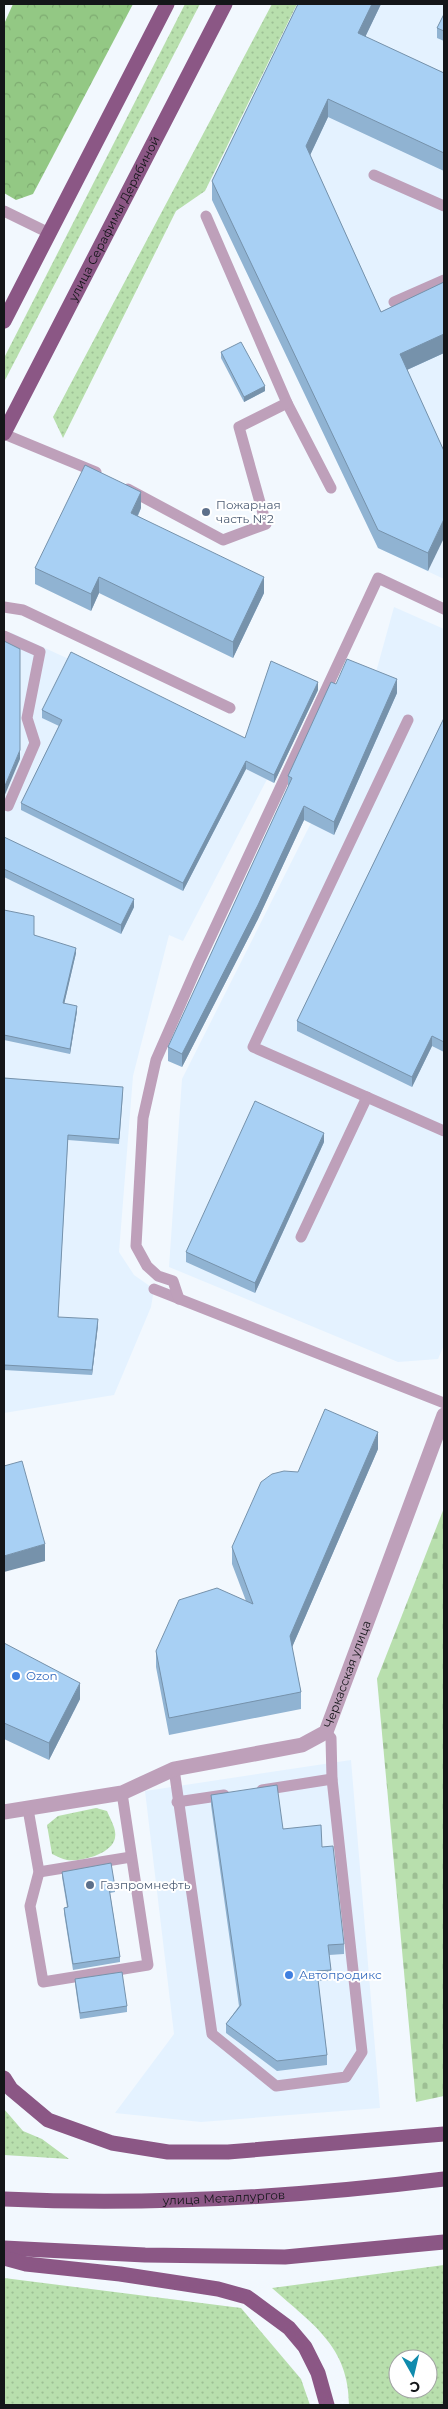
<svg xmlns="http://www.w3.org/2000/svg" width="448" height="2409" font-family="Montserrat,sans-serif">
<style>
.built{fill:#e4f2ff}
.grass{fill:url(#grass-dots);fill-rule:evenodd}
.forest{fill:url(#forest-crowns)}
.cemetery{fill:url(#cemetery-stones)}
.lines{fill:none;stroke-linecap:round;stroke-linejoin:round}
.lane{stroke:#bea0ba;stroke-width:11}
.street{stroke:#bea0ba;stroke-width:15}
.primary{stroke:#8b5785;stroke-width:15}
.wall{fill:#90b3d2}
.shaded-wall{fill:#7692ab}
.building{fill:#a8d0f4;stroke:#7692ab}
.service-dot{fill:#5c6f8a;stroke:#fff;stroke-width:2}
.shop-dot{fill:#3f7fe0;stroke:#fff;stroke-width:2}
.labels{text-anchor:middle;stroke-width:4;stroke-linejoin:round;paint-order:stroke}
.street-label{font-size:12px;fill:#141619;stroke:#fff}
.service-label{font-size:12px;fill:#4e5e75;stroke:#fff;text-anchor:start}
.shop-label{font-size:12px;fill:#366cbe;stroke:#fff;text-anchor:start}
</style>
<defs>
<pattern id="grass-dots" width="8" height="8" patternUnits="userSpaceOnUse" patternTransform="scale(1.25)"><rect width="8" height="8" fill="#b8dfad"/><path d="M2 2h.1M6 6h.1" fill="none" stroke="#9dbf94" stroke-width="1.8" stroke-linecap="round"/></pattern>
<pattern id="forest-crowns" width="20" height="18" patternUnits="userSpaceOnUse" patternTransform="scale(1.25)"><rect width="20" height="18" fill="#93c884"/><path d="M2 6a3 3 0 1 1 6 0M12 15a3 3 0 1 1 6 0" fill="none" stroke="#7eab71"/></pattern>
<pattern id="cemetery-stones" width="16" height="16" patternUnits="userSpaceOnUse" patternTransform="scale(1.25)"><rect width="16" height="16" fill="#b8dfad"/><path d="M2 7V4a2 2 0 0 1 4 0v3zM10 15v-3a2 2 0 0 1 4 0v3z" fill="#9dbf94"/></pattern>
</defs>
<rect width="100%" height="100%" fill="#f2f8fe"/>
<g class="built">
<path d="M307,4h137v575l-66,-31 -166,-348z"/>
<path d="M394,607l50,22v716l-6,14 -40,3 -229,-95 13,-188 129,-256 62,-140z"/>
<path d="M4,631l8,2 59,27 205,102 -93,179 -14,-6 -36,141 -14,176 15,23 20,14 -3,18 -37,88 -110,18z"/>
<path d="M351,1760l29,348 -179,14 -86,-9 59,-79 -29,-243z"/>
</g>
<g class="grass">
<path d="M185,4h15l-196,378v-24z"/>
<path d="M272,4h25l-92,187 -29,20 -113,227 -10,-21z"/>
<path d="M96,1808l11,3c3,8 10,18 8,27 -3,16 -34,24 -48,22 -5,-1 -10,-4 -15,-6l-5,-29 11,-9z"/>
<path d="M4,2109l19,22 19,8 27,20 -65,-4z"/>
<path d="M444,2265v140h-95c0,-59 -37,-81 -77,-117zM398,2359h30v30h-30z"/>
<path d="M4,2278l237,30 60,71 9,26h-306z"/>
</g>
<path class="forest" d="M13,4h120l-100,190 -17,6 -12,-7v-169z"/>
<path class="cemetery" d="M444,1508v588l-28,6 -39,-423z"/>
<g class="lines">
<g class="lane">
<path d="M374,175l70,31"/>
<path d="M4,211l45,22"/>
<path d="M206,216l81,187 44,85"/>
<path d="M394,302l50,-22"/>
<path d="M4,434l92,38"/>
<path d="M128,489l95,51 43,-16 -27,-97 48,-24"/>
<path d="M4,607l19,3 207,98"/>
<path d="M4,636l36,16 -13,66 8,25 -27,63"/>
<path d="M408,720l-155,327 191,84"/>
<path d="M301,1237l66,-140"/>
<path d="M154,1289l290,114"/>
<path d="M179,1299l-6,-18 -15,-5 -11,-10 -11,-20 7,-128 13,-58 43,-98 179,-384 66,31"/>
<path d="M174,1769l38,265 64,52 70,-9 16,-25 -30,-273 -1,-41 -5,-6"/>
<path d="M262,1790l70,-11"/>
<path d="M177,1802l47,-7"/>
<path d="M28,1809l11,63 -9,34 13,76 105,-17 -26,-172"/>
<path d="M39,1872l92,-15"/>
</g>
<path class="street" id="s1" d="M4,1812l118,-19 52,-24 128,-24 24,-13 118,-317"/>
<g class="primary">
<path d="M4,321l163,-317"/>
<path id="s2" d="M4,433l221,-429"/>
<path d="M4,2078l7,11 37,31 64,23 56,9h60l216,-18"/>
<path id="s3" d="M4,2199c147,7 294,-2 440,-20"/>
<path d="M4,2248l141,7 140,2 159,-15"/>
<path d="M4,2258l22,6 94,10 98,15 29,8 42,31 16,19 13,26 9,32"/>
</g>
</g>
<g class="wall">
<path d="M298,4h83l-16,33 79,36v98l-116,-54 -18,38 71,157 63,-30v71l-37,17 37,81 -16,120 -50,-23 -166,-348v-19z"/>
<path d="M444,14v27l-7,-3v-10z"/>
<path d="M221,352l44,39 -21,11 -23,-44z"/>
<path d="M141,508l-3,8 126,77 -31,65 -134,-65 -8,18 -56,-27v-16z"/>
<path d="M336,684l61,9 -63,142 -30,-15 -46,99 -76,148 -14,-6v-14l120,-260v-11z"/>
<path d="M318,690l-44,93 -28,-14 -63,122 -162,-81v-7l38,-77 -17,-8v-8l203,28z"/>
<path d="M444,718v334l-12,-6 -20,41 -115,-56v-10z"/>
<path d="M4,837l130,70 -13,27 -117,-57z"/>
<path d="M4,910l30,25 42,18 -12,51 13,7 -7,43 -66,-14z"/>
<path d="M4,1078l119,15 -4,51 -51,-4 -10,177 40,8 -6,50 -88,-5z"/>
<path d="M324,1142l-69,151 -69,-31v-10z"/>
<path d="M378,1449l-86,198 9,45v17l-132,26 -13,-68v-16l90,-50 -14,-37v-17l66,-75z"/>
<path d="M4,1643l76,56 -31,61 -45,-21z"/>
<path d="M211,1795l72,34 39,18 22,97v10l-15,1 2,15v10l-13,1 9,74v10l-50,6 -51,-38v-9l13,-18 -28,-201z"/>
<path d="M62,1872l53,15v5l-5,1 10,64v5l-47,8 -9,-57v-5l3,-1 -5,-30z"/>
<path d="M75,1979l52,27v6l-47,7 -5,-35z"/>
</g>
<g class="shaded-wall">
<path d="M372,4h9l-23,48v-19z"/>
<path d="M328,99v18l-22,47v-18z"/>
<path d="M444,334v19l-44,20v-19z"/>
<path d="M265,386v5l-21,11v-5z"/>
<path d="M141,492v16l-10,21v-16z"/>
<path d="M444,519v19l-16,33v-18z"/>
<path d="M99,577v16l-8,18v-17z"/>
<path d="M264,577v16l-31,65v-16z"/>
<path d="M397,679v14l-63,142v-13z"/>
<path d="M318,682v8l-44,93v-8z"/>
<path d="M20,750v9l-16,38v-9z"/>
<path d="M246,761v8l-63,122v-8z"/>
<path d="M304,806v14l-46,99 -76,148v-13z"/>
<path d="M134,899v8l-13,27v-9z"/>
<path d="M76,948v5l-13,56v-6z"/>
<path d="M77,1006v5l-7,43v-5z"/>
<path d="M432,1036v10l-20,41v-10z"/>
<path d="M324,1133v9l-69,151v-10z"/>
<path d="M98,1319v6l-6,50v-5z"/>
<path d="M378,1432v17l-88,203v-16z"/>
<path d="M45,1544v17l-41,11v-16z"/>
<path d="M80,1683v16l-31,61v-17z"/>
</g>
<g class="building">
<path d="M298,4h74l-14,29 86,40v80l-116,-54 -22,47 75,166 63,-30v52l-44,20 44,97v68l-16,34 -50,-23 -166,-349z"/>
<path d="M444,14v17l-7,-3z"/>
<path d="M241,342l24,44 -21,11 -23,-45z"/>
<path d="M85,465l56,27 -10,21 133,64 -31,65 -134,-65 -8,17 -56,-26z"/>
<path d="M4,641l16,8v101l-16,38z"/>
<path d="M71,652l174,86 26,-77 47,21 -44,93 -28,-14 -63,122 -162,-80 41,-83 -20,-10z"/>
<path d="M347,659l50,20 -63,143 -30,-16 -46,99 -76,149 -14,-7 124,-269 -4,-2 43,-94 5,2z"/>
<path d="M444,718v324l-12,-6 -20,41 -115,-56z"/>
<path d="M4,837l130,62 -13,26 -117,-56z"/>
<path d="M4,910l30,6v19l42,13 -13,55 14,3 -7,43 -66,-14z"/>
<path d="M4,1078l119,9 -4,52 -51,-4 -10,182 40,2 -6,51 -88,-5z"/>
<path d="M255,1101l69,32 -69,150 -69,-31z"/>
<path d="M325,1409l53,23 -88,204 11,56 -132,26 -13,-67 23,-51 38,-12 36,16 -21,-57 29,-65 11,-8 12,-3 14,1z"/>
<path d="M22,1461l23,83 -41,12v-90z"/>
<path d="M4,1643l76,40 -31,60 -45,-20z"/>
<path d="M277,1785l6,44 38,-4 1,22 11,-1 11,98 -16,1 3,25 -14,1 10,84 -50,6 -51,-37 15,-19 -30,-210z"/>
<path d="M111,1863l4,24 -6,1 11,69 -47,7 -9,-56 4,-1 -6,-35z"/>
<path d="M122,1972l5,34 -47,7 -5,-34z"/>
</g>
<g class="service-dot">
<circle cx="206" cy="512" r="5"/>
<circle cx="90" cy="1885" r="5"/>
</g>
<g class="shop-dot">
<circle cx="16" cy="1676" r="5"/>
<circle cx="289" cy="1975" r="5"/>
</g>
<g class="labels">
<g class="street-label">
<text dy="4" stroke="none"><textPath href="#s2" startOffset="241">улица Серафимы Дерябиной</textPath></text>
<text dy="4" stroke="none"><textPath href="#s1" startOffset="396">Черкасская улица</textPath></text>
<text dy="4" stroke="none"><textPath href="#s3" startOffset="220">улица Металлургов</textPath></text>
</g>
<g class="service-label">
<text x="216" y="509">Пожарная<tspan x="216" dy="14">часть №2</tspan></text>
<text x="100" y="1889">Газпромнефть</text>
</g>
<g class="shop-label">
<text x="26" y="1680">Ozon</text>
<text x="299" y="1979">Автопродикс</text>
</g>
</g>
<rect width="448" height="2409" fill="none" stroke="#141619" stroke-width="10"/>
<g transform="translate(413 2374) rotate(172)"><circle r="24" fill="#ffffff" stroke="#a1a2a3"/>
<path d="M0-4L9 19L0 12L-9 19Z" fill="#108bad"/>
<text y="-8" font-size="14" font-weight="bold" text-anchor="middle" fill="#141619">С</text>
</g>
</svg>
